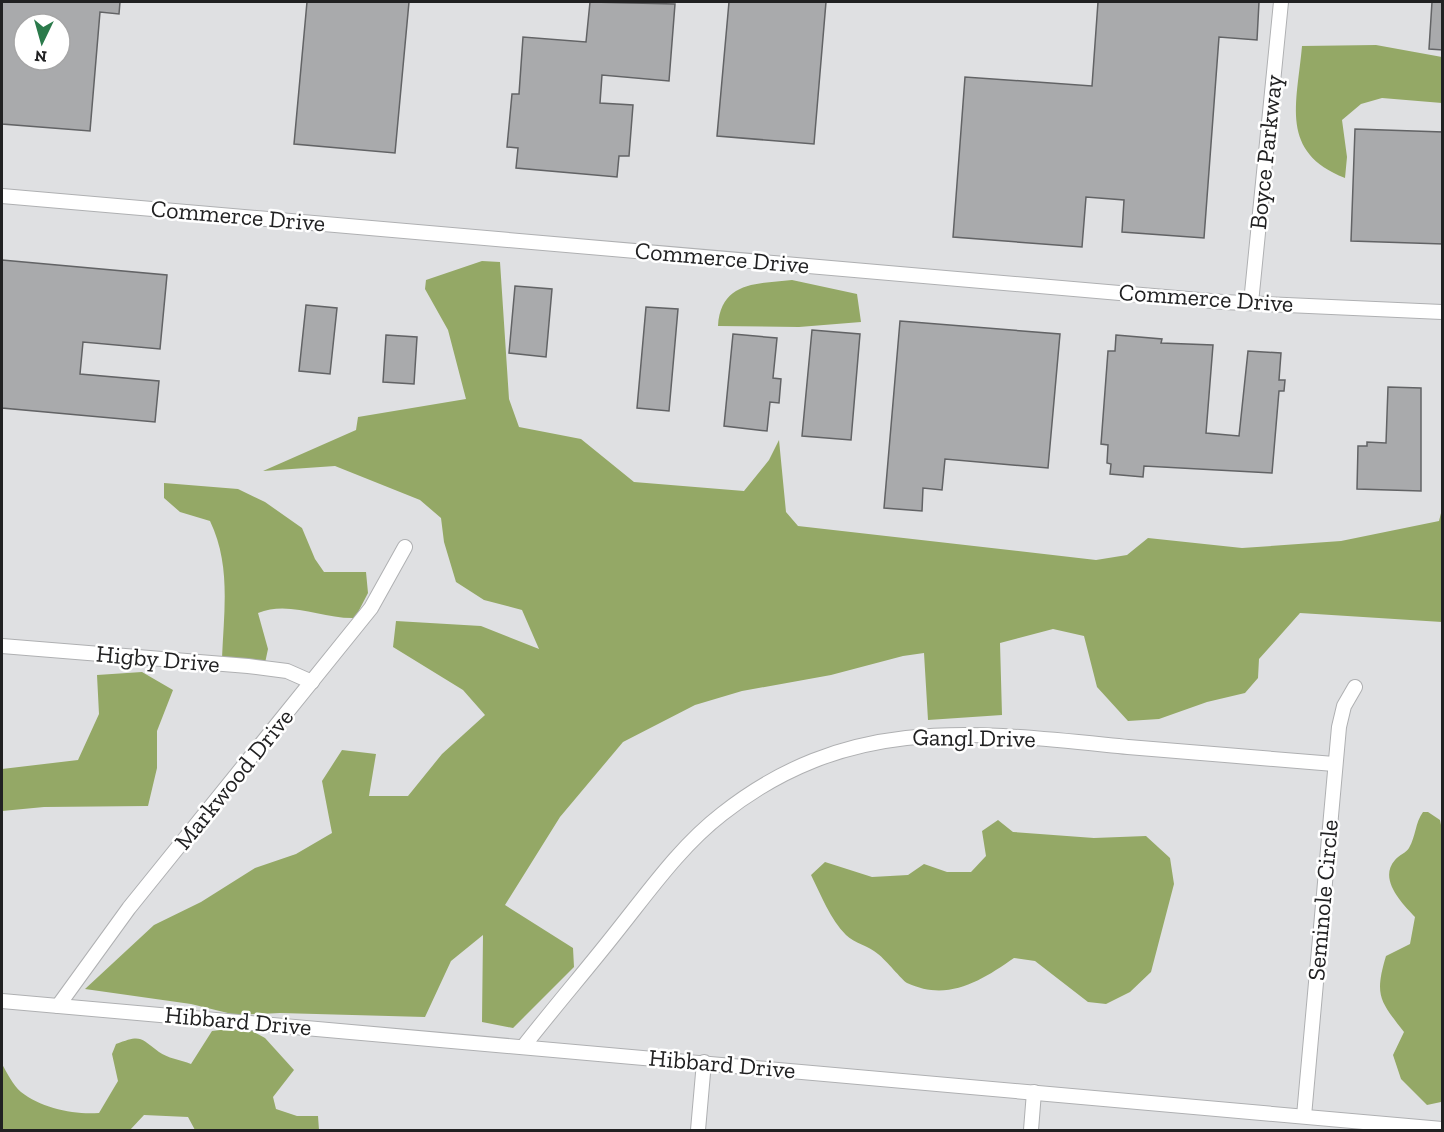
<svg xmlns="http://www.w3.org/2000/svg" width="1444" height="1132" font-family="'Zilla Slab',serif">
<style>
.forest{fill:#94a866}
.building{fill:#a9aaac;stroke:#626365;stroke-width:1.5;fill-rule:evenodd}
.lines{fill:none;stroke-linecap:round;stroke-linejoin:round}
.minor-casing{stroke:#afb0b2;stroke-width:16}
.minor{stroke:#fff;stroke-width:14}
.labels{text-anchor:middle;stroke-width:5;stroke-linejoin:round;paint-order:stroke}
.street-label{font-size:24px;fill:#212122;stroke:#fff}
</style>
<rect width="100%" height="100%" fill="#dfe0e2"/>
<g class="forest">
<path d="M1376,45l66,12v46l-60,-5 -21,6 -19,16 5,37 -2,21c-66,-26 -48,-74 -43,-132z"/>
<path d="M482,261l18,1 9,137 10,28 62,12 53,43 110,9 25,-31 10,-20 7,72 12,14 298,34 31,-5 21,-17 94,10 99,-7 98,-20 3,-12v113l-142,-9 -41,46 -1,19 -13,15 -38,9 -48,17 -31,2 -31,-34 -13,-51 -31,-7 -53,14 2,72 -74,5 -4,-67 -21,3 -72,19 -89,16 -47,14 -72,37 -63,75 -55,88 68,43 1,19 -61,61 -31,-6 1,-87 -32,26 -26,56 -145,-4 -44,2 -45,-11 -106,-15 69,-64 47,-23 54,-34 41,-14 36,-21 -10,-52 20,-31 34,4 -7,42h39l34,-42 43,-39 -22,-25 -70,-43 3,-26 85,5 58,23 -17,-39 -38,-10 -28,-18 -12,-40 -3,-24 -21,-18 -85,-34 -72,5 93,-41 2,-13 108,-18 -18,-69 -23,-41 1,-9z"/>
<path d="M792,280l65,14 4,28 -62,5 -81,-1c3,-45 39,-42 74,-46z"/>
<path d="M164,483l74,6 27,13 37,26 13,31 9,13h42l2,21 -13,25c-33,1 -66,-18 -97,-5l10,36 -3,14 -43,-5c2,-48 9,-93 -12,-137l-30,-9 -16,-14z"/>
<path d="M142,672l31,18 -16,41v37l-9,38 -104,1 -42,4v-42l76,-9 21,-46 -2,-39z"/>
<path d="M1423,812h5l12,8 2,10v268l-1,4 -14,3 -26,-26 -8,-24 11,-23c-24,-31 -30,-36 -18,-76l24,-12 5,-27c-13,-14 -37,-38 -20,-57 4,-5 11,-7 14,-12 7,-12 6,-25 14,-36z"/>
<path d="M998,820l15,12 81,6 52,-2 24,22 4,26 -23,88 -21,20 -24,12 -18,-2 -53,-41 -21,-3c-33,23 -66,44 -107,25 -5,-3 -21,-23 -29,-29 -9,-8 -24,-11 -32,-19 -16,-16 -25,-40 -35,-60l14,-13 47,15 36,-2 16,-11 23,8h24l15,-16 -4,-25z"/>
<path d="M245,1027l20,11 29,32 -21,27 3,12 21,7h21l1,14h-124l-7,-13 -44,-2 -14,15h-128v-66c5,9 11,21 19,28 20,16 53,23 78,21l19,-32 -6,-27 4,-10c25,-9 23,-7 43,8 8,6 22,8 32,12l21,-33z"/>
</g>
<g class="building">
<path d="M2,2h118l-1,12 -19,-2 -10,119 -88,-7zM24,24h36v36h-36z"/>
<path d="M307,2h102l-14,151 -101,-9z"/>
<path d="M590,2l85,2 -6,77 -67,-6 -2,28 33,2 -4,51h-10l-2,21 -101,-9 2,-20 -11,-1 5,-53h7l4,-57 63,5z"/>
<path d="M729,2h97l-12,142 -97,-8z"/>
<path d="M1098,2h161l-2,38 -38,-3 -15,201 -82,-6 2,-32 -38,-3 -4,50 -129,-10 12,-160 127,9z"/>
<path d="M1432,2h11v48l-14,-1z"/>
<path d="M1355,129l88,3v112l-92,-3z"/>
<path d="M2,260l165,15 -7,74 -77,-7 -3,32 79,7 -4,41 -153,-14z"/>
<path d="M515,286l37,3 -6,68 -37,-4z"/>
<path d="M306,305l31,3 -7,66 -31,-3z"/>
<path d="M646,307l32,2 -9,102 -32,-3z"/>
<path d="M900,321l160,13 -12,134 -103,-9 -3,31 -19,-2 -1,23 -38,-3z"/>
<path d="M812,330l48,4 -9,106 -49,-4z"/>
<path d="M733,334l44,4 -4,40 8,1 -2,24 -9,-1 -3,29 -43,-5z"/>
<path d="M386,335l31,2 -3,47 -31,-2z"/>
<path d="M1116,335l46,4 -1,4 52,2 -7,88 33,3 9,-85 33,2 -2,27h6l-1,11h-5l-7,82 -128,-7 -1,11 -33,-3 1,-10 -4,-1 1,-18 -7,-1 7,-93h7z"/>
<path d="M1388,387l33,1v103l-64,-2 1,-43h9v-4l19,1z"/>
</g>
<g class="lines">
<defs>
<g id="minor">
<path d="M2,196l1221,106 219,10"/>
<path d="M1251,303l30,-301"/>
<path d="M2,646l246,20 39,5 25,11"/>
<path d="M2,1001l1440,128"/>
<path d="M58,1006l71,-98 242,-300 34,-61"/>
<path d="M523,1047c32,-41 66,-80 98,-121 31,-39 61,-81 101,-112 128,-101 255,-82 406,-67 68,6 137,11 206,17"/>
<path d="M1304,1116l35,-389 5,-21 11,-19"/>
<path d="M698,1130l6,-68"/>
<path d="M1031,1130l3,-38"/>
</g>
</defs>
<use href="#minor" class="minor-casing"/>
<use href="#minor" class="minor"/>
</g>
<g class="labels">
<g class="street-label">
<text transform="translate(1266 152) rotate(-84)" y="8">Boyce Parkway</text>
<text transform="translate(238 216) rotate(5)" y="8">Commerce Drive</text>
<text transform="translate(722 258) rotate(5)" y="8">Commerce Drive</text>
<text transform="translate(1206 298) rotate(4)" y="8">Commerce Drive</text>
<text transform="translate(158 659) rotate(5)" y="8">Higby Drive</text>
<text transform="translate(974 738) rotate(1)" y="8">Gangl Drive</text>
<text transform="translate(234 779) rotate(-51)" y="8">Markwood Drive</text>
<text transform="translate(1323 900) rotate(-85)" y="8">Seminole Circle</text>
<text transform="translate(238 1021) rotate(5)" y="8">Hibbard Drive</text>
<text transform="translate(722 1064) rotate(5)" y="8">Hibbard Drive</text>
</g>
</g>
<rect width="1444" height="1132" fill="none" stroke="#212122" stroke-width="6"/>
<g transform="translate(42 42) rotate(185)"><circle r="28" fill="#ffffff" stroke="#a6a6a7" stroke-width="1.5"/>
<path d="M0-4.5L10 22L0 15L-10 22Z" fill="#2b7a4b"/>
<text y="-9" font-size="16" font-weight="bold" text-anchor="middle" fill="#212122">N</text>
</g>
</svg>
